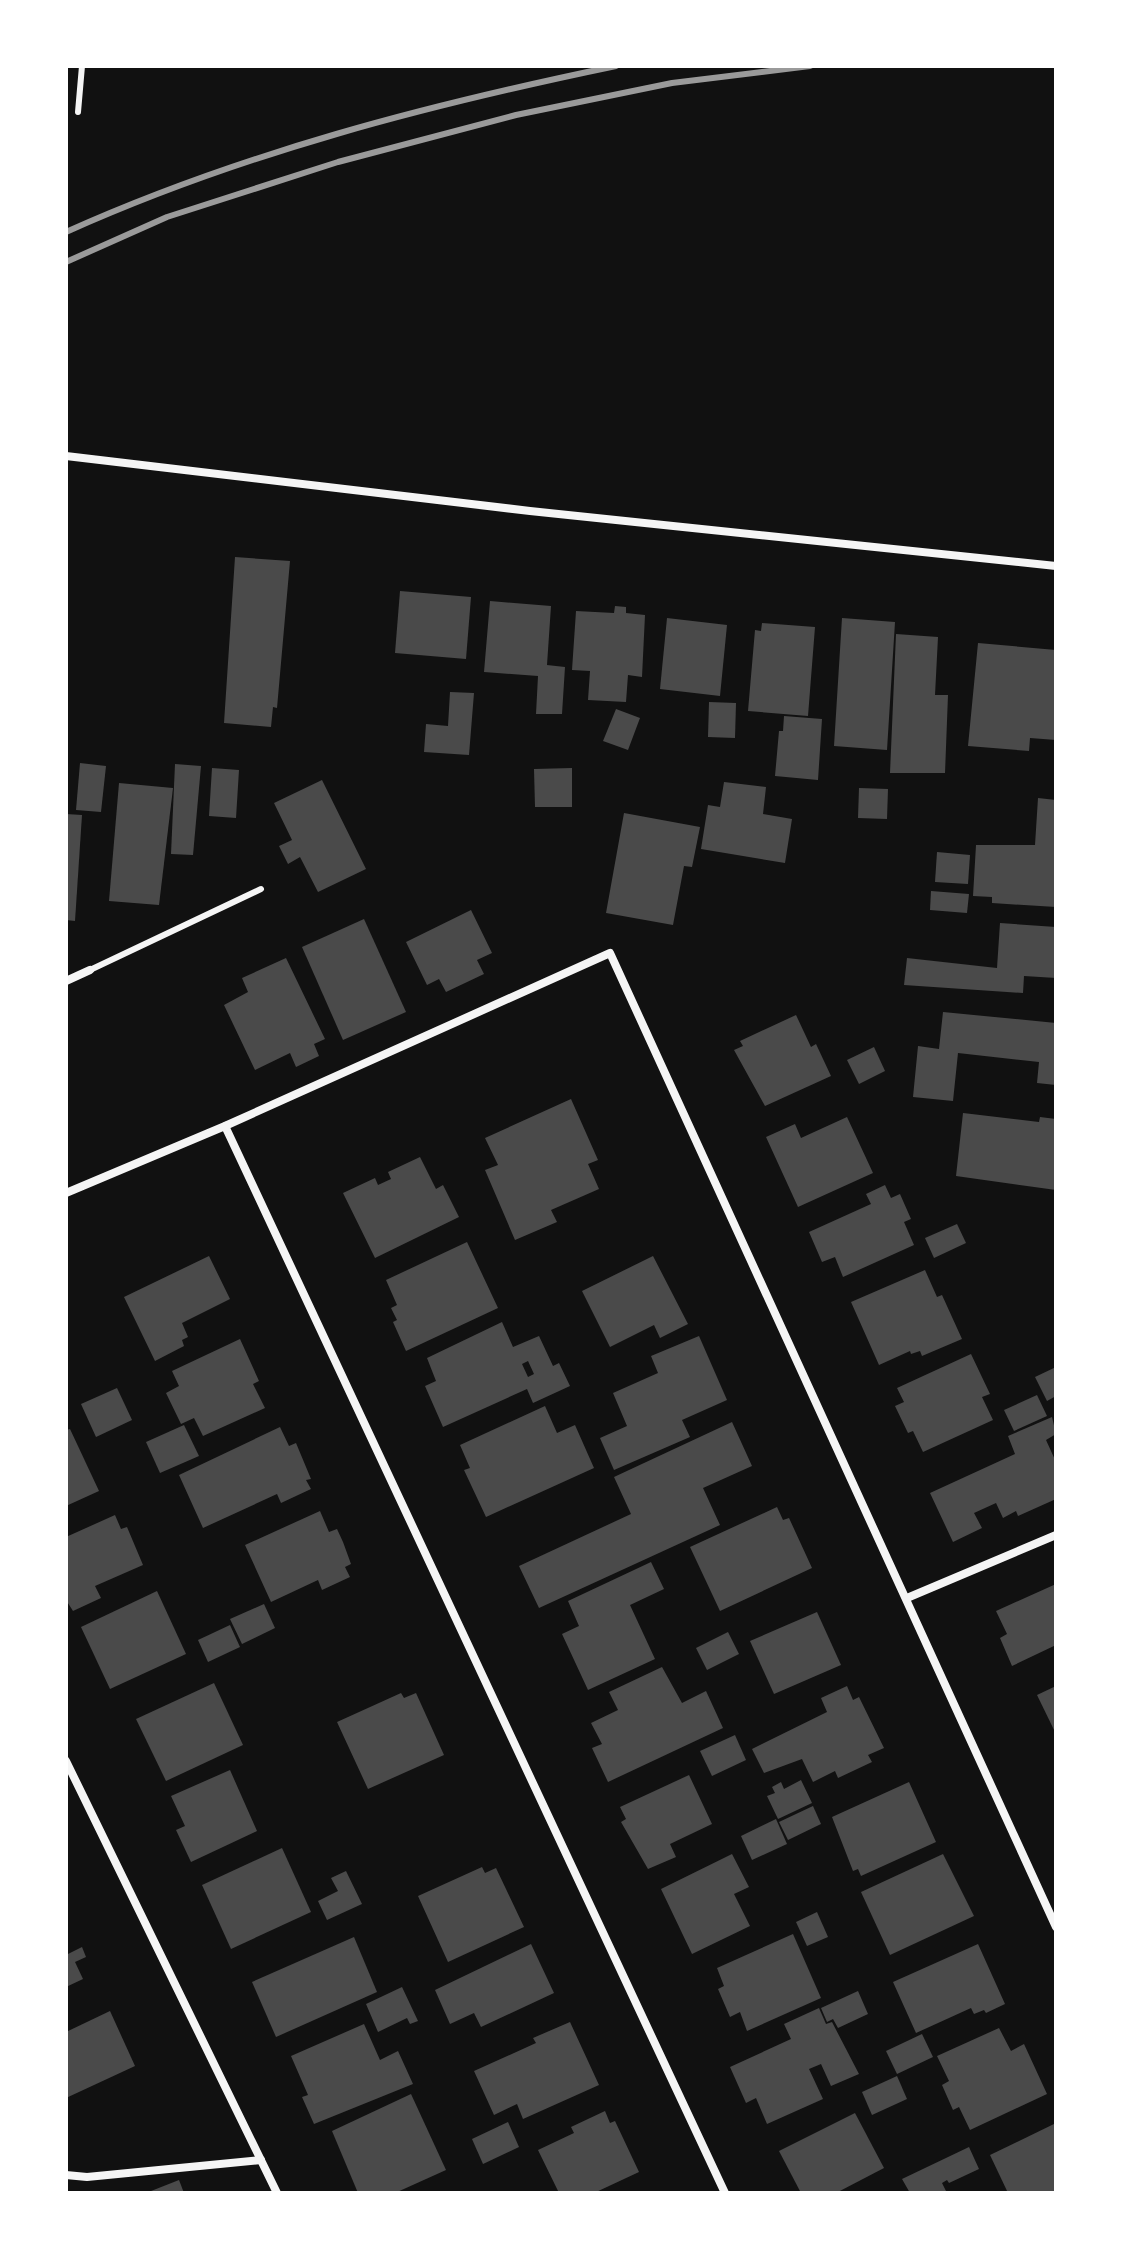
<svg xmlns="http://www.w3.org/2000/svg" width="1122" height="2259" font-family="'Archivo Narrow',sans-serif">
<style>
.building{fill:#4a4a4a;fill-rule:evenodd}
.lines{fill:none;stroke-linecap:round;stroke-linejoin:round}
.service{stroke:#f5f5f5;stroke-width:6}
.minor{stroke:#f5f5f5;stroke-width:8}
.rail{stroke:#9a9a9a;stroke-width:6}
</style>
<rect width="100%" height="100%" fill="#111"/>
<g class="building">
<path d="M235,557l55,4 -13,147 -4,-1 -2,20 -47,-4z"/>
<path d="M400,591l71,6 -5,62 -71,-6z"/>
<path d="M490,601l61,5 -4,59 18,2 -3,47h-26l2,-38 -54,-4z"/>
<path d="M615,606l11,1v6l19,2 -3,62 -14,-2 -2,27 -38,-2 2,-29 -18,-1 4,-59 38,2z"/>
<path d="M667,618l60,7 -7,71 -60,-7z"/>
<path d="M842,618l53,4 -8,128 -53,-4z"/>
<path d="M762,623l53,4 -7,89 -60,-5 7,-81 6,1z"/>
<path d="M896,634l42,3 -3,58h13l-3,78h-55z"/>
<path d="M978,643l78,7v90l-26,-2 -1,13 -61,-5z"/>
<path d="M450,692l24,1 -5,62 -45,-3 2,-28 22,2z"/>
<path d="M709,702l27,1 -1,35 -27,-1z"/>
<path d="M616,709l24,9 -12,32 -25,-9z"/>
<path d="M784,716l38,3 -4,61 -43,-4 4,-45h4z"/>
<path d="M80,763l26,3 -5,46 -25,-2z"/>
<path d="M175,764l26,2 -8,89 -22,-1z"/>
<path d="M212,768l27,2 -3,48 -27,-2z"/>
<path d="M572,768v39h-37l-1,-38z"/>
<path d="M322,780l44,89 -48,23 -18,-35 -12,7 -9,-18 13,-6 -18,-37z"/>
<path d="M724,782l42,5 -3,27 29,5 -7,44 -84,-14 7,-44 12,2z"/>
<path d="M119,783l54,5 -14,117 -50,-4z"/>
<path d="M859,788l29,1 -1,30 -29,-1z"/>
<path d="M1038,798l18,2v107l-64,-4v-6l-19,-1 3,-51h59z"/>
<path d="M624,813l76,14 -8,40 -8,-1 -11,59 -67,-12z"/>
<path d="M66,814l16,1 -7,106 -9,-1z"/>
<path d="M937,852l33,3 -2,29 -33,-2z"/>
<path d="M931,891l38,3 -2,19 -37,-3z"/>
<path d="M471,910l21,43 -15,7 7,14 -38,18 -7,-13 -12,6 -21,-43z"/>
<path d="M364,919l42,93 -63,28 -41,-93z"/>
<path d="M1000,923l56,4v51l-32,-2 -1,17 -119,-8 3,-27 90,10z"/>
<path d="M286,958l39,81 -11,5 5,12 -23,11 -6,-14 -35,17 -31,-65 24,-13 -6,-14z"/>
<path d="M943,1012l113,11v62l-19,-2 2,-21 -81,-9 -5,48 -40,-4 5,-51 21,3z"/>
<path d="M796,1015l15,32 5,-3 15,32 -66,30 -31,-56 9,-4 -3,-5z"/>
<path d="M874,1047l11,24 -26,13 -12,-24z"/>
<path d="M571,1099l27,61 -10,4 11,25 -48,21 6,12 -42,18 -30,-70 13,-5 -13,-27z"/>
<path d="M963,1113l76,9 1,-5 16,2v71l-100,-14z"/>
<path d="M847,1117l26,56 -75,34 -32,-70 29,-13 6,14z"/>
<path d="M420,1157l16,32 7,-4 16,32 -84,41 -32,-65 32,-15 3,7 13,-6 -3,-7z"/>
<path d="M885,1185l6,13 9,-4 11,25 -7,3 10,23 -71,32 -8,-20 -13,5 -13,-30 62,-28 -5,-10z"/>
<path d="M957,1224l9,19 -32,15 -9,-20z"/>
<path d="M467,1242l31,66 -92,43 -13,-29 4,-2 -6,-12 6,-3 -11,-25z"/>
<path d="M209,1256l21,43 -48,24 6,14 -6,3 2,6 -29,15 -31,-64z"/>
<path d="M653,1256l35,68 -28,14 -6,-13 -44,22 -28,-56z"/>
<path d="M925,1270l12,27 5,-2 20,44 -40,17 -2,-5 -9,3 -1,-3 -31,14 -28,-63z"/>
<path d="M502,1322l11,25 26,-11 14,30 6,-3 11,23 -37,17 -6,-14 -84,38 -18,-41 11,-5 -9,-23zM528,1361l6,13 -6,3 -6,-13z"/>
<path d="M699,1336l28,64 -45,20 8,17 -76,33 -14,-32 27,-12 -14,-33 45,-20 -7,-17z"/>
<path d="M240,1339l19,42 -6,3 12,24 -62,28 -9,-18 -13,6 -15,-31 13,-7 -7,-15z"/>
<path d="M971,1354l19,40 -8,3 11,23 -70,32 -10,-21 -5,2 -13,-27 9,-4 -7,-14z"/>
<path d="M1056,1367v29l-9,5 -12,-24z"/>
<path d="M117,1388l15,32 -36,17 -15,-33z"/>
<path d="M1037,1395l10,21 -33,15 -10,-21z"/>
<path d="M545,1406l12,27 18,-8 19,43 -108,49 -22,-47 6,-2 -10,-23z"/>
<path d="M1052,1417l4,17 -10,6 10,22v37l-38,17 -2,-5 -13,7 -7,-15 -22,10 8,15 -29,14 -23,-49 85,-39 -7,-18z"/>
<path d="M732,1422l20,44 -49,22 17,37 -181,83 -20,-42 112,-52 -17,-37z"/>
<path d="M184,1425l15,31 -39,17 -14,-31z"/>
<path d="M280,1427l9,19 7,-3 15,36 -5,1 5,9 -30,14 -4,-9 -74,34 -24,-53z"/>
<path d="M70,1429l29,62 -33,15v-76z"/>
<path d="M777,1507l6,13 6,-2 23,50 -92,43 -30,-64z"/>
<path d="M320,1511l9,21 8,-3 6,13 8,22 -6,3 5,10 -28,13 -4,-10 -47,22 -26,-57z"/>
<path d="M115,1515l6,14 6,-2 16,38 -48,21 6,12 -28,13 -7,-11v-63z"/>
<path d="M651,1562l13,27 -34,16 25,54 -67,31 -26,-56 17,-8 -11,-25z"/>
<path d="M1056,1584v61l-44,21 -12,-28 7,-4 -11,-23z"/>
<path d="M157,1591l29,63 -76,35 -29,-62z"/>
<path d="M264,1604l11,24 -33,16 -12,-25z"/>
<path d="M817,1612l24,53 -67,29 -24,-53z"/>
<path d="M230,1625l10,22 -32,15 -10,-22z"/>
<path d="M728,1632l11,22 -32,16 -11,-22z"/>
<path d="M662,1667l20,36 24,-12 17,37 -115,54 -16,-34 10,-4 -11,-21 27,-13 -9,-18z"/>
<path d="M214,1683l29,62 -77,36 -30,-62z"/>
<path d="M847,1686l6,14 6,-3 25,51 -16,7 4,7 -34,16 -3,-7 -22,11 -11,-23 -38,14 -12,-24 75,-37 -6,-14z"/>
<path d="M1056,1686v48l-19,-39z"/>
<path d="M401,1693l3,5 12,-5 28,62 -76,34 -31,-67z"/>
<path d="M735,1735l11,25 -34,16 -12,-25z"/>
<path d="M230,1770l27,61 -66,31 -15,-32 9,-4 -14,-30z"/>
<path d="M689,1775l23,49 -42,20 6,13 -28,12 -27,-47 5,-3 -6,-12z"/>
<path d="M801,1780l11,23 -34,16 -11,-23 8,-3 -3,-6 9,-5 3,7z"/>
<path d="M909,1782l27,60 -75,34 -3,-7 -5,2 -21,-54z"/>
<path d="M813,1806l8,18 -33,16 -9,-18z"/>
<path d="M776,1819l11,25 -35,16 -11,-24z"/>
<path d="M282,1848l29,64 -80,37 -29,-64z"/>
<path d="M732,1854l17,33 -15,7 16,32 -58,28 -31,-65z"/>
<path d="M943,1854l31,62 -84,39 -29,-63z"/>
<path d="M482,1867l3,6 11,-5 28,59 -76,35 -30,-66z"/>
<path d="M346,1871l16,33 -35,16 -9,-19 20,-10 -7,-13z"/>
<path d="M817,1912l11,25 -21,9 -11,-24z"/>
<path d="M793,1934l28,64 -74,33 -7,-19 -10,5 -12,-28 6,-3 -7,-18z"/>
<path d="M354,1937l23,55 -101,45 -24,-55z"/>
<path d="M531,1944l23,49 -73,34 -7,-14 -24,11 -15,-34z"/>
<path d="M978,1944l27,60 -19,9 -2,-3 -10,4 -3,-6 -55,25 -23,-51z"/>
<path d="M82,1947l4,10 -11,5 8,17 -17,8v-32z"/>
<path d="M402,1987l16,34 -8,3 -3,-6 -29,14 -12,-28z"/>
<path d="M858,1991l10,23 -30,14 -5,-9 -6,3 -6,-14z"/>
<path d="M819,2008l7,16 6,-2 27,52 -28,12 -10,-22 -12,5 14,30 -56,25 -11,-26 -10,5 -16,-36 61,-28 -7,-15z"/>
<path d="M110,2011l25,55 -69,32v-66z"/>
<path d="M570,2022l29,63 -76,34 -6,-15 -23,11 -20,-44 62,-28 -3,-5z"/>
<path d="M364,2024l16,36 18,-9 15,33 -99,40 -12,-27 6,-2 -17,-39z"/>
<path d="M999,2028l12,23 13,-7 23,50 -77,36 -11,-23 -6,3 -11,-25 7,-4 -12,-25z"/>
<path d="M922,2034l11,23 -36,17 -11,-23z"/>
<path d="M897,2076l10,23 -35,16 -10,-23z"/>
<path d="M411,2094l35,76 -51,23h-37l-26,-62z"/>
<path d="M605,2111l5,12 5,-2 24,51 -45,21h-35l-21,-43 36,-17 -3,-6z"/>
<path d="M855,2113l29,55 -48,25h-35l-22,-42z"/>
<path d="M508,2122l11,25 -36,17 -11,-25z"/>
<path d="M1056,2123v70h-48l-18,-38z"/>
<path d="M969,2147l10,22 -30,14 -2,-3 -5,3 5,10h-37l-8,-14z"/>
<path d="M179,2180l5,13h-38z"/>
</g>
<g class="lines">
<g class="service">
<path d="M78,112l4,-46"/>
<path d="M90,970l171,-81"/>
</g>
<g class="minor">
<path d="M66,456l464,55 526,55"/>
<path d="M66,981l24,-11"/>
<path d="M225,1126l500,1067"/>
<path d="M66,1193l159,-67 385,-173 446,974"/>
<path d="M907,1598l149,-63"/>
<path d="M66,1761l211,432"/>
<path d="M66,2175l21,2 174,-17"/>
</g>
<g class="rail">
<path d="M66,232c176,-79 362,-127 550,-166"/>
<path d="M66,262l101,-45 171,-55 178,-47 156,-32 138,-17"/>
</g>
</g>
<rect width="1122" height="2259" fill="none" stroke="#ffffff" stroke-width="136"/>
</svg>
